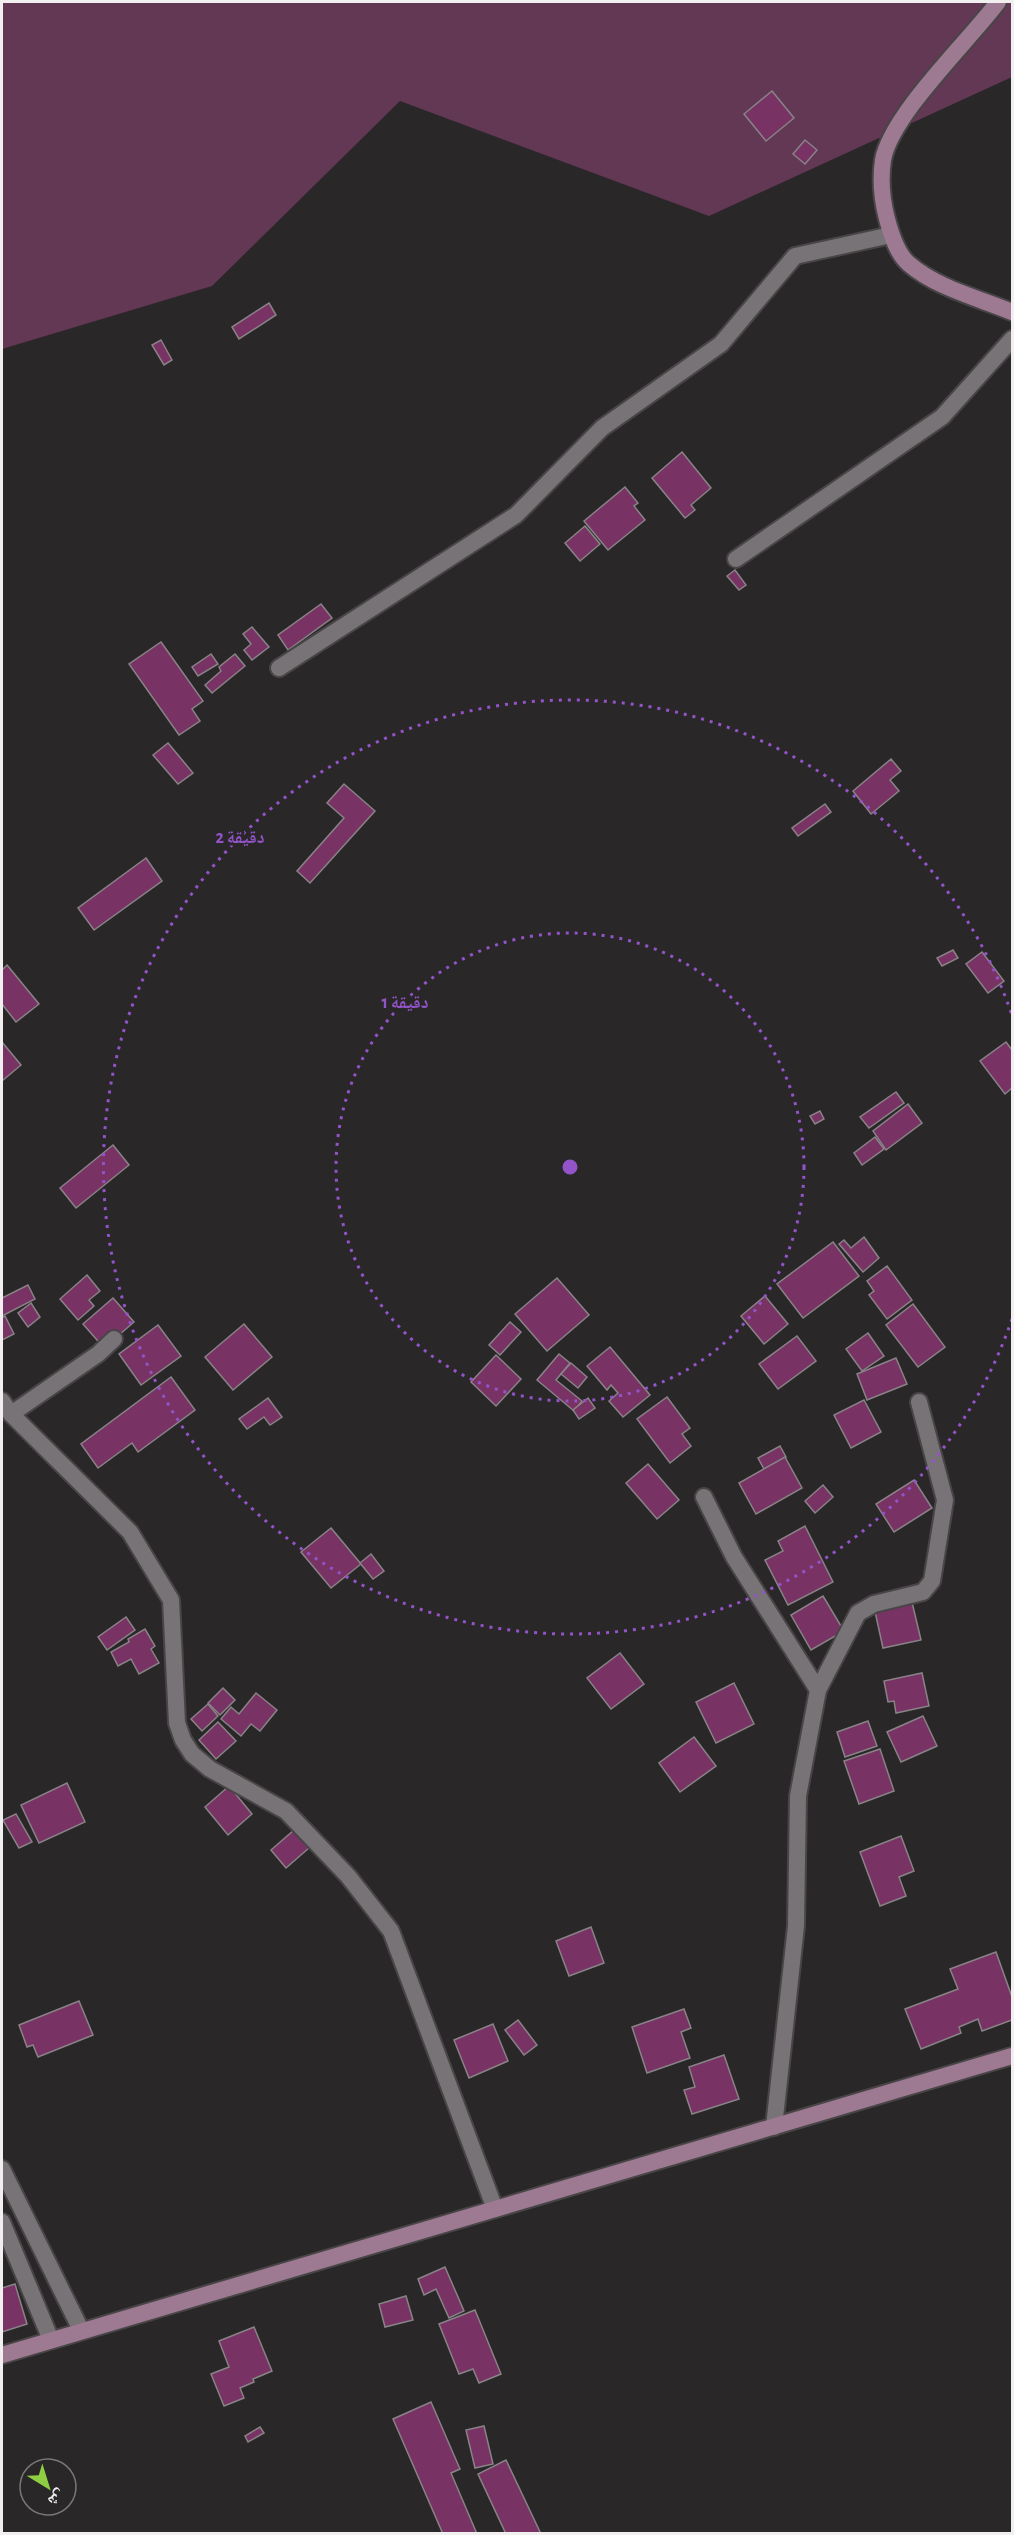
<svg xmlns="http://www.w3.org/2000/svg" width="1014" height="2535" font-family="'Alegreya Sans','Noto Naskh Arabic',sans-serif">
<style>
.green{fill:#633855}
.building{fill:#783264;stroke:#888386;stroke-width:1.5}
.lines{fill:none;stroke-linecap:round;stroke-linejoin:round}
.minor-casing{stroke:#484547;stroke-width:20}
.secondary-casing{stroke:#484547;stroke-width:20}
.minor{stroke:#777376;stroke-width:16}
.secondary{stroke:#9e7992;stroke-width:16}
.ring{fill:none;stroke:#9353c9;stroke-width:3;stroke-dasharray:3 6}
.centre{fill:#9353c9;stroke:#2a2729;stroke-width:3}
.ring-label{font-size:18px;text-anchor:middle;font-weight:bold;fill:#9353c9;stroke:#2a2729;stroke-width:6;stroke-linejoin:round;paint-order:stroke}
</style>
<rect width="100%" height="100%" fill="#2a2729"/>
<path class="green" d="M2,2h1010v75l-303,139 -309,-115 -188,185 -210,63z"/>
<g class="building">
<path d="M772,91l22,27 -28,23 -22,-27z"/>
<path d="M805,140l12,10 -12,14 -12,-10z"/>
<path d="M269,303l7,12 -37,24 -7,-12z"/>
<path d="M161,340l11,20 -8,5 -12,-20z"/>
<path d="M682,452l29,36 -20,17 4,5 -10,8 -33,-40z"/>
<path d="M625,487l13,16 -4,3 11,14 -37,30 -24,-29z"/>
<path d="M585,526l15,18 -20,17 -15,-18z"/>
<path d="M735,570l11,15 -7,5 -12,-14z"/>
<path d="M321,604l11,14 -44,32 -10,-15z"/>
<path d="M252,627l17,20 -17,13 -8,-10 7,-6 -8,-10z"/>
<path d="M161,642l42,59 -11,8 8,12 -21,14 -50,-71z"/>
<path d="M211,654l7,10 -20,12 -6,-9z"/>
<path d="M235,654l10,12 -33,27 -7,-8 16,-14 -2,-4z"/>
<path d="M168,743l25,30 -15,11 -25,-29z"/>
<path d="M891,759l10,12 -11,9 9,11 -28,23 -18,-23z"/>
<path d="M344,784l31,27 -65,72 -13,-12 47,-53 -17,-15z"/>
<path d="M825,804l6,8 -33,24 -6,-8z"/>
<path d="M146,858l16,23 -68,49 -16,-22z"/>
<path d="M953,950l5,8 -16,8 -5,-8z"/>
<path d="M982,952l22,29 -16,12 -22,-29z"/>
<path d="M7,965l32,39 -23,18 -14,-18v-34z"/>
<path d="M2,1042l19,23 -19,16z"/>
<path d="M1006,1042l6,8v38l-7,6 -25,-33z"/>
<path d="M896,1092l8,11 -35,25 -9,-11z"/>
<path d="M908,1104l14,19 -36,27 -13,-19z"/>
<path d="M820,1111l4,8 -9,5 -5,-8z"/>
<path d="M875,1137l9,12 -22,16 -8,-12z"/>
<path d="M113,1145l16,20 -53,43 -16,-20z"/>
<path d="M864,1237l15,21 -16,14 -24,-28 5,-4 7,8z"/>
<path d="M833,1242l26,34 -56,42 -26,-34z"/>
<path d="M887,1266l25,34 -25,19 -18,-24 5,-4 -7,-10z"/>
<path d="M87,1275l13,16 -11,9 5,6 -16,14 -18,-21z"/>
<path d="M557,1278l32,37 -42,36 -32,-37z"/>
<path d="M28,1285l7,14 -33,17v-18z"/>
<path d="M765,1296l23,28 -24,20 -23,-28z"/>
<path d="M113,1298l21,24 -30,26 -21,-24z"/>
<path d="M31,1303l9,14 -12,10 -10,-14z"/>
<path d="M913,1304l32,43 -27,20 -32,-42z"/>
<path d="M5,1316l9,18 -12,6v-22z"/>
<path d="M510,1322l11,10 -21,23 -11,-10z"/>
<path d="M244,1324l28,33 -39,33 -28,-33z"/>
<path d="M158,1325l23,31 -40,29 -22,-31z"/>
<path d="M868,1333l16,23 -22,15 -16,-22z"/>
<path d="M797,1336l19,25 -38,28 -19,-25z"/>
<path d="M610,1347l40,48 -27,22 -14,-16 9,-8 -7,-8 -4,5 -20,-24z"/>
<path d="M559,1354l11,9 -14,17 26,21 -8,10 -37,-31z"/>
<path d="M496,1355l25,24 -25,27 -25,-24z"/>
<path d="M896,1358l11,26 -40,16 -10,-26z"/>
<path d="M571,1363l16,14 -9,11 -17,-14z"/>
<path d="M171,1377l24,33 -57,42 -6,-9 -34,25 -17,-24z"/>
<path d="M667,1397l23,31 -8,6 9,12 -21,17 -33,-44z"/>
<path d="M268,1398l14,19 -12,8 -6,-8 -17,12 -8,-10z"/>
<path d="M588,1398l7,10 -16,11 -6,-9z"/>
<path d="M864,1400l17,32 -30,16 -17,-33z"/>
<path d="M780,1446l6,11 -22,12 -6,-11z"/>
<path d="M785,1457l17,31 -46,26 -17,-31z"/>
<path d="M648,1464l31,36 -22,19 -31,-36z"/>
<path d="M914,1480l18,28 -38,24 -18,-28z"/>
<path d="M823,1485l10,12 -18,16 -10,-12z"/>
<path d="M805,1526l28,56 -45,23 -23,-45 18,-9 -5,-10z"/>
<path d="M331,1528l30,36 -30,24 -30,-36z"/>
<path d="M371,1554l13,17 -11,8 -13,-16z"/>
<path d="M823,1596l21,35 -33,19 -20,-35z"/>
<path d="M911,1598l10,42 -38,8 -9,-41z"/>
<path d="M126,1617l9,13 -28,20 -9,-13z"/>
<path d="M145,1629l10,17 -4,3 8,14 -20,11 -8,-15 -13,7 -7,-14 18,-10 -1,-3z"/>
<path d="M620,1653l24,31 -33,25 -24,-31z"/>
<path d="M922,1673l7,33 -33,7 -2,-12 -6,1 -4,-21z"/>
<path d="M734,1683l20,41 -38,19 -20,-41z"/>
<path d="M223,1688l12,12 -15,15 -12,-12z"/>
<path d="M256,1693l21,17 -17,21 -9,-7 -10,12 -20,-17 10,-12 8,7z"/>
<path d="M208,1704l10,12 -16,15 -11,-12z"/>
<path d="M923,1716l14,30 -36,16 -14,-30z"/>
<path d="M868,1721l9,25 -32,11 -8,-25z"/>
<path d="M218,1722l18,19 -20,18 -17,-19z"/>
<path d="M694,1737l22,29 -36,26 -21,-29z"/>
<path d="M880,1749l14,42 -35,13 -15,-43z"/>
<path d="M67,1783l18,39 -46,21 -18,-38z"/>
<path d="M229,1786l23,28 -24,21 -23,-28z"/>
<path d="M16,1814l16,28 -13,6 -16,-28z"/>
<path d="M294,1830l15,18 -23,20 -15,-18z"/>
<path d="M901,1836l13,35 -15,6 7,19 -26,10 -20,-54z"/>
<path d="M591,1927l13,36 -35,13 -13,-35z"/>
<path d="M996,1952l16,45v23l-30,11 -4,-12 -19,8 2,6 -40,16 -16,-40 53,-20 -8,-20z"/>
<path d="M79,2001l14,34 -55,22 -5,-12 -6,2 -8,-22z"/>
<path d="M684,2009l7,19 -10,4 9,26 -43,15 -15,-46z"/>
<path d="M518,2020l19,25 -13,10 -19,-25z"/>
<path d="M493,2024l15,37 -39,17 -15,-38z"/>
<path d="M724,2055l15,44 -47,15 -8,-24 11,-3 -6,-20z"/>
<path d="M445,2267l19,44 -15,7 -13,-29 -12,6 -6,-16z"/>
<path d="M15,2284l12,40 -25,8v-44z"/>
<path d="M406,2296l7,24 -28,7 -6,-23z"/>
<path d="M475,2310l26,64 -22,9 -6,-14 -14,5 -20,-50z"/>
<path d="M254,2327l18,44 -19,8 1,3 -14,6 4,10 -20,8 -13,-32 18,-7 -10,-26z"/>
<path d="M431,2402l29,67 -9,4 26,61h-34l-50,-115z"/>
<path d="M484,2426l9,38 -18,4 -9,-38z"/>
<path d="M260,2427l4,6 -16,9 -3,-6z"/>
<path d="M506,2460l35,74h-35l-28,-60z"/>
</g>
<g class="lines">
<defs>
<g id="minor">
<path d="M736,559l206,-142 70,-78"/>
<path d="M279,668l237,-153 86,-87 119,-84 74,-88 96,-21"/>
<path d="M2,1401l9,13 119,118 41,68 6,123 6,17 9,14 18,15 76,42 62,65 43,55 104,278"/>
<path d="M11,1414l87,-60 16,-15"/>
<path d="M704,1497l30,60 84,133"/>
<path d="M774,2127l22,-201 2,-130 20,-106 40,-77 16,-9 49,-12 9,-11 13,-81 -26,-98"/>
<path d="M2,2169l79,161"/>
<path d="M2,2222l49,118"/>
</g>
<g id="secondary">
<path d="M998,2c-30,40 -107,113 -115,158 -3,20 -1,40 4,59 4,15 10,35 22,45 28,24 69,34 103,48"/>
<path d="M2,2355l1010,-299"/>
</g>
</defs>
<use href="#minor" class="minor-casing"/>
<use href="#secondary" class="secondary-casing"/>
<use href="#minor" class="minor"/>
<use href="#secondary" class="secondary"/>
</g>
<g class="ring">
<circle cx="570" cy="1167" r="234"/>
<path d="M1012 1319A467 467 0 1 1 1012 1015"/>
</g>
<circle cx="570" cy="1167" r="9" class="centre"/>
<g class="ring-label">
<text x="240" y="843">2 دقيقة</text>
<text x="405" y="1008">1 دقيقة</text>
</g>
<rect width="1014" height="2535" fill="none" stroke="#f1eff0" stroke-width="6"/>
<g transform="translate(48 2487) rotate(142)"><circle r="28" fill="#2a2729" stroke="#7a7779" stroke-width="1.5"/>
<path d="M0-4.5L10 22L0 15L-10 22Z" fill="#8fcd42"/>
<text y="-9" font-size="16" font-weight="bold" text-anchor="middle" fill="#f1eff0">ش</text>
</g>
</svg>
